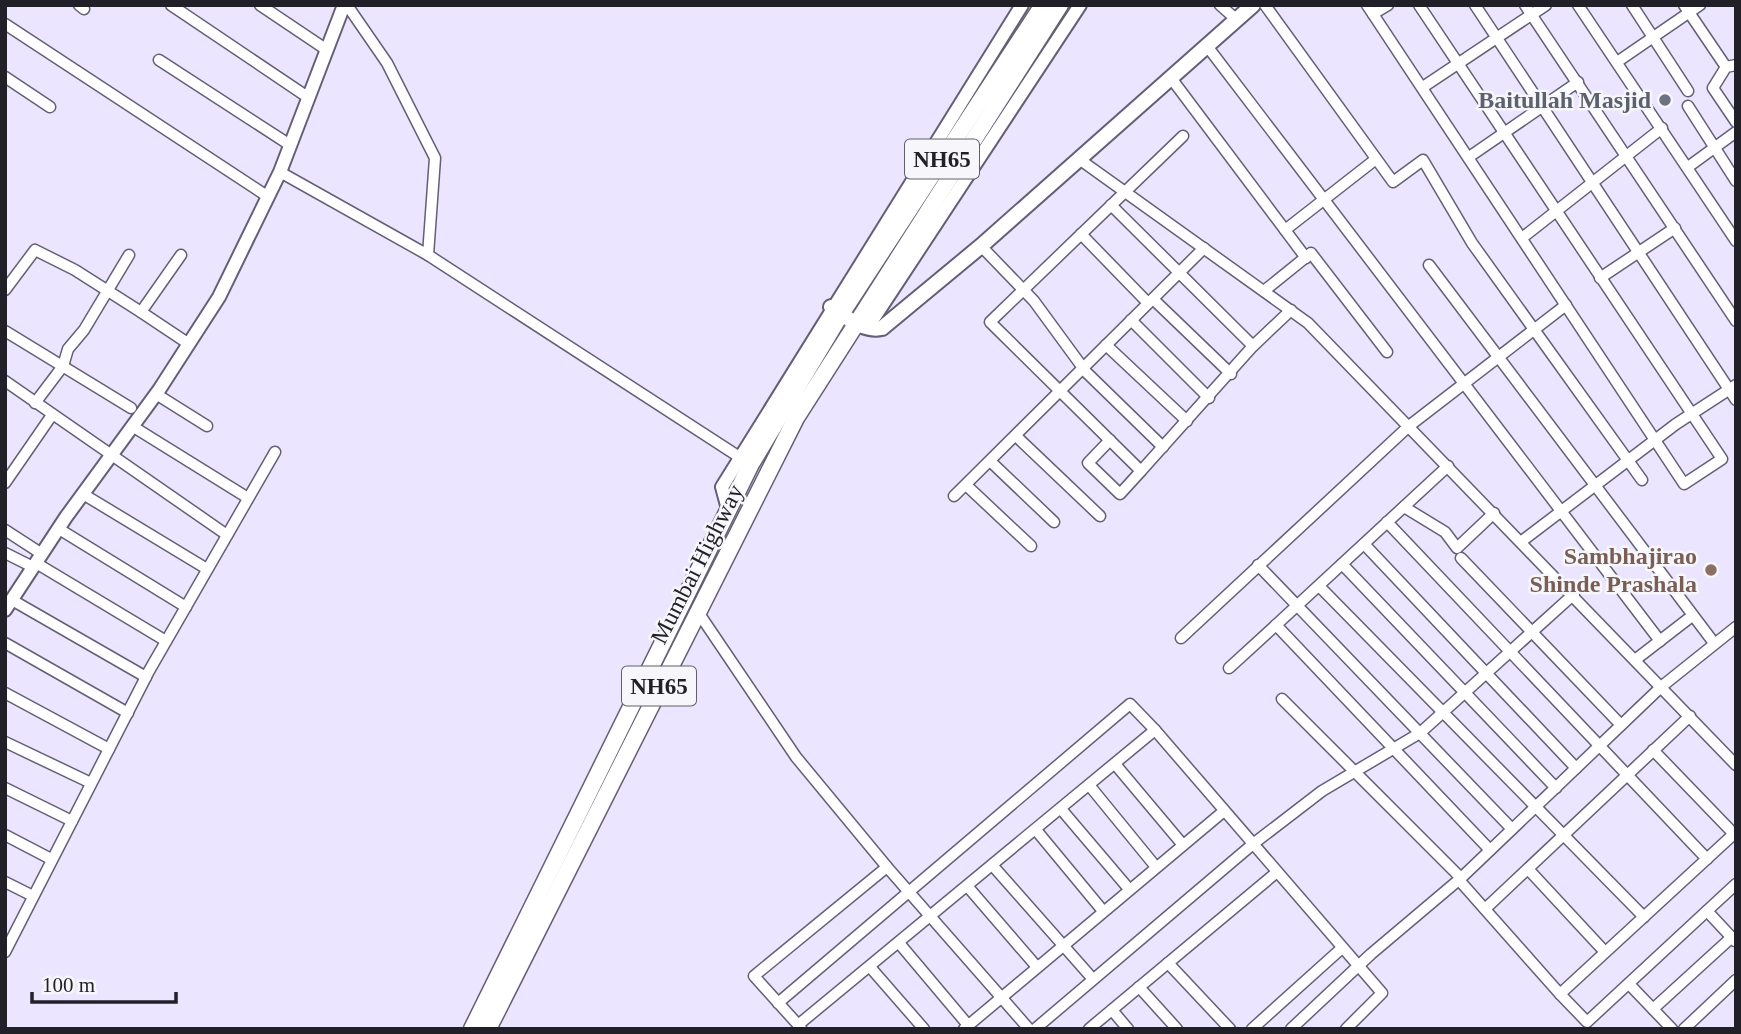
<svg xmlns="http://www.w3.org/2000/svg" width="1741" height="1034" font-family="Georgia,serif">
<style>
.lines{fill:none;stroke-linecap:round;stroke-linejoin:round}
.minor-casing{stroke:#655f75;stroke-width:13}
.tertiary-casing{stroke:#655f75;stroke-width:16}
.secondary-casing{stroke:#655f75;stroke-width:18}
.trunk-casing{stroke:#655f75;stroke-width:19}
.minor{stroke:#fff;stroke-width:10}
.tertiary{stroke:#fff;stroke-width:12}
.secondary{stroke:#fff;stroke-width:14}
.trunk{stroke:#fff;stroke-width:16}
.worship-dot{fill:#6b7280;stroke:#f7f6fb;stroke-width:2.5}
.education-dot{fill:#8d6e63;stroke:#f7f6fb;stroke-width:2.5}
.labels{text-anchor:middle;stroke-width:5;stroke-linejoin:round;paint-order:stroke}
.shield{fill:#f7f6fb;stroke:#616067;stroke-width:2}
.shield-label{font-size:23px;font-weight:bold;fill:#211f28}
.worship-label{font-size:24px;font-weight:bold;fill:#5b616d;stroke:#f7f6fb;text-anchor:end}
.education-label{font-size:24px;font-weight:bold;fill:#785e54;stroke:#f7f6fb;text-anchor:end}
.street-label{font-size:24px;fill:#211f28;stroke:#f7f6fb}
</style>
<rect width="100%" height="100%" fill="#ebe5ff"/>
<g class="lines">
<defs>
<g id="minor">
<path d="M79,5l5,4"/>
<path d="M171,5l138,93"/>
<path d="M260,5l67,45"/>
<path d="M347,5l40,58 48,95 -7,97 316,205"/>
<path d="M1220,5l17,15"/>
<path d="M1265,5l128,177 30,-22 49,83 170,237"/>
<path d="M1367,5l317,479 38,-25 -303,-454"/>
<path d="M1475,5l261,395"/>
<path d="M1525,5l211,316"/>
<path d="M1578,5l158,236"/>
<path d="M1632,5l56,86"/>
<path d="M1684,5l42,62"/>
<path d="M1373,14l15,-9"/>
<path d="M5,24l262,172"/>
<path d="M1207,46l453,595"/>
<path d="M159,60l131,85"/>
<path d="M1617,62l83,-57"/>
<path d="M1736,65l-10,2 -13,21 23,34"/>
<path d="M5,77l45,30"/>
<path d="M1171,78l135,180"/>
<path d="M1423,87l123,-82"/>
<path d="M1688,106l48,75"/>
<path d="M1183,136l-193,186 151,149 112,-125 38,-36"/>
<path d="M1469,157l109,-75"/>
<path d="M1079,159l229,164 428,442"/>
<path d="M1688,167l48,-35"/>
<path d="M280,172l148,83"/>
<path d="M1111,205l142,141"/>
<path d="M1285,230l91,-71"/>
<path d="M1081,234l67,69"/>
<path d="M1522,238l140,-110"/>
<path d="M981,246l53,55 52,71 77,75"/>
<path d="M181,255l-40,57 48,32"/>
<path d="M1429,265l285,378"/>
<path d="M1600,278l75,-50"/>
<path d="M5,290l30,-40 40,20 66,42"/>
<path d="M1264,291l47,-38 76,99"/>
<path d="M1153,299l78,75"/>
<path d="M1131,320l78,78"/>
<path d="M5,331l126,77"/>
<path d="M1106,345l81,76"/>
<path d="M5,381l222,154"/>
<path d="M156,394l51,32"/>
<path d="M35,403l28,-37 5,-17 16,-19 45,-75"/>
<path d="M132,426l116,72"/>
<path d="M1016,436l84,80"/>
<path d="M1110,440l-22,23 32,31 21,-23"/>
<path d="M990,461l64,61"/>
<path d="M1448,466l-172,159 214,225"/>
<path d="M5,483l47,-68"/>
<path d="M966,485l65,61"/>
<path d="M83,494l124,75"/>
<path d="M954,496l250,-248"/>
<path d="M1404,507l41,25 12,16 37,-35"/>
<path d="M1387,522l320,337"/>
<path d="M59,529l127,78"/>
<path d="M5,530l37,24"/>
<path d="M1522,541l154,-117 60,-39"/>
<path d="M1364,544l212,224"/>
<path d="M5,553l28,14"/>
<path d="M1461,558l160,167"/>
<path d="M36,563l130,78"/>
<path d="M1342,564l214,224"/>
<path d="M1258,565l254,264"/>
<path d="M1319,586l325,331"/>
<path d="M12,600l134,77"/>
<path d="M698,612l98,145 91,110"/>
<path d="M1181,638l228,-212 157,-121"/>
<path d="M5,643l123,70"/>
<path d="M1635,660l57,-44"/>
<path d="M1229,668l47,-43"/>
<path d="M5,693l104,56"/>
<path d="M1282,699l179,179"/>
<path d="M1155,730l227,263 -36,36"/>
<path d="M5,742l86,41"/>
<path d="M1653,750l81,84"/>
<path d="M1115,764l68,81"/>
<path d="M1089,785l67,82"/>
<path d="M5,788l67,33"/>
<path d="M1061,809l68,80"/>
<path d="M1036,830l67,81"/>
<path d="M5,835l46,24"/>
<path d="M993,866l99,112"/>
<path d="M1528,869l77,83"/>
<path d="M1459,880l101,114 176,-162"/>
<path d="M5,882l28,14"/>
<path d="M968,887l69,80"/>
<path d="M1485,909l205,-193"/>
<path d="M1707,911l28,30"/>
<path d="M899,943l69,82"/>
<path d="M5,952l144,-281 126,-219"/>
<path d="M1168,963l62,66"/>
<path d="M870,967l54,62"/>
<path d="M1629,984l43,45"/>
<path d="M1139,987l38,42"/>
<path d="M1560,994l27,28 149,-138"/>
<path d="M778,1003l352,-299 25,26 -357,295"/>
<path d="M1653,1009l79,-72"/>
<path d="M1112,1010l16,19"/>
<path d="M801,1028l-47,-52 133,-109 142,162"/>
<path d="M964,1029l260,-218"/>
<path d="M1035,1029l218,-185 69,-53 98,-58 154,-139"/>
<path d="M1089,1029l188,-157"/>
<path d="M1252,1029l90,-81"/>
<path d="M1291,1029l80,-75 90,-76 200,-191 75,-60"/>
<path d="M1684,1029l52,-49"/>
</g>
<g id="tertiary">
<path d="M868,327l212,-322"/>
<path d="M728,509l-6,-22 300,-482"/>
<path d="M5,610l61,-93 93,-127 60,-93 61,-125 64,-167"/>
</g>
<path id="secondary" d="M831,307c15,10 33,25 51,21l99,-82 272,-241"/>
<g id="trunk">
<path d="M472,1029l279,-565 90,-150 202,-309"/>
<path d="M488,1029l308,-611 264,-413"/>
</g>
</defs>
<use href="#minor" class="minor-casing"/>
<use href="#tertiary" class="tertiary-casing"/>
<use href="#secondary" class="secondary-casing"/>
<use href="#trunk" class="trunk-casing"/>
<use href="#minor" class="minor"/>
<use href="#tertiary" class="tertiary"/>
<use href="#secondary" class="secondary"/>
<use href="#trunk" class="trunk"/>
</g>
<circle class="worship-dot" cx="1665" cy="100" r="7"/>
<circle class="education-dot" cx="1711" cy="570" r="7"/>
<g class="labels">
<g class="shield">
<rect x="905" y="139.5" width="74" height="39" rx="5"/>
<rect x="622" y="666.5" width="74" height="39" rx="5"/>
</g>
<g class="shield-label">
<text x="942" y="167">NH65</text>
<text x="659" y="694">NH65</text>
</g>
<g class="worship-label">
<text x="1651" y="108">Baitullah Masjid</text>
</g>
<g class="education-label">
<text x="1697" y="564">Sambhajirao<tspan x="1697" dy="28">Shinde Prashala</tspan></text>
</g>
<g class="street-label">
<text transform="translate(697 564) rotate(-63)" y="8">Mumbai Highway</text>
</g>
</g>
<rect width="1741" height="1034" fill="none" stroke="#211f28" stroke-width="14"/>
<path d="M32 992v10h144v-10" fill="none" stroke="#211f28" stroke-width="3.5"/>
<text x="42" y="992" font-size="21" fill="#211f28" stroke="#f7f6fb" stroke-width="5" paint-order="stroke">100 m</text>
</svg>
